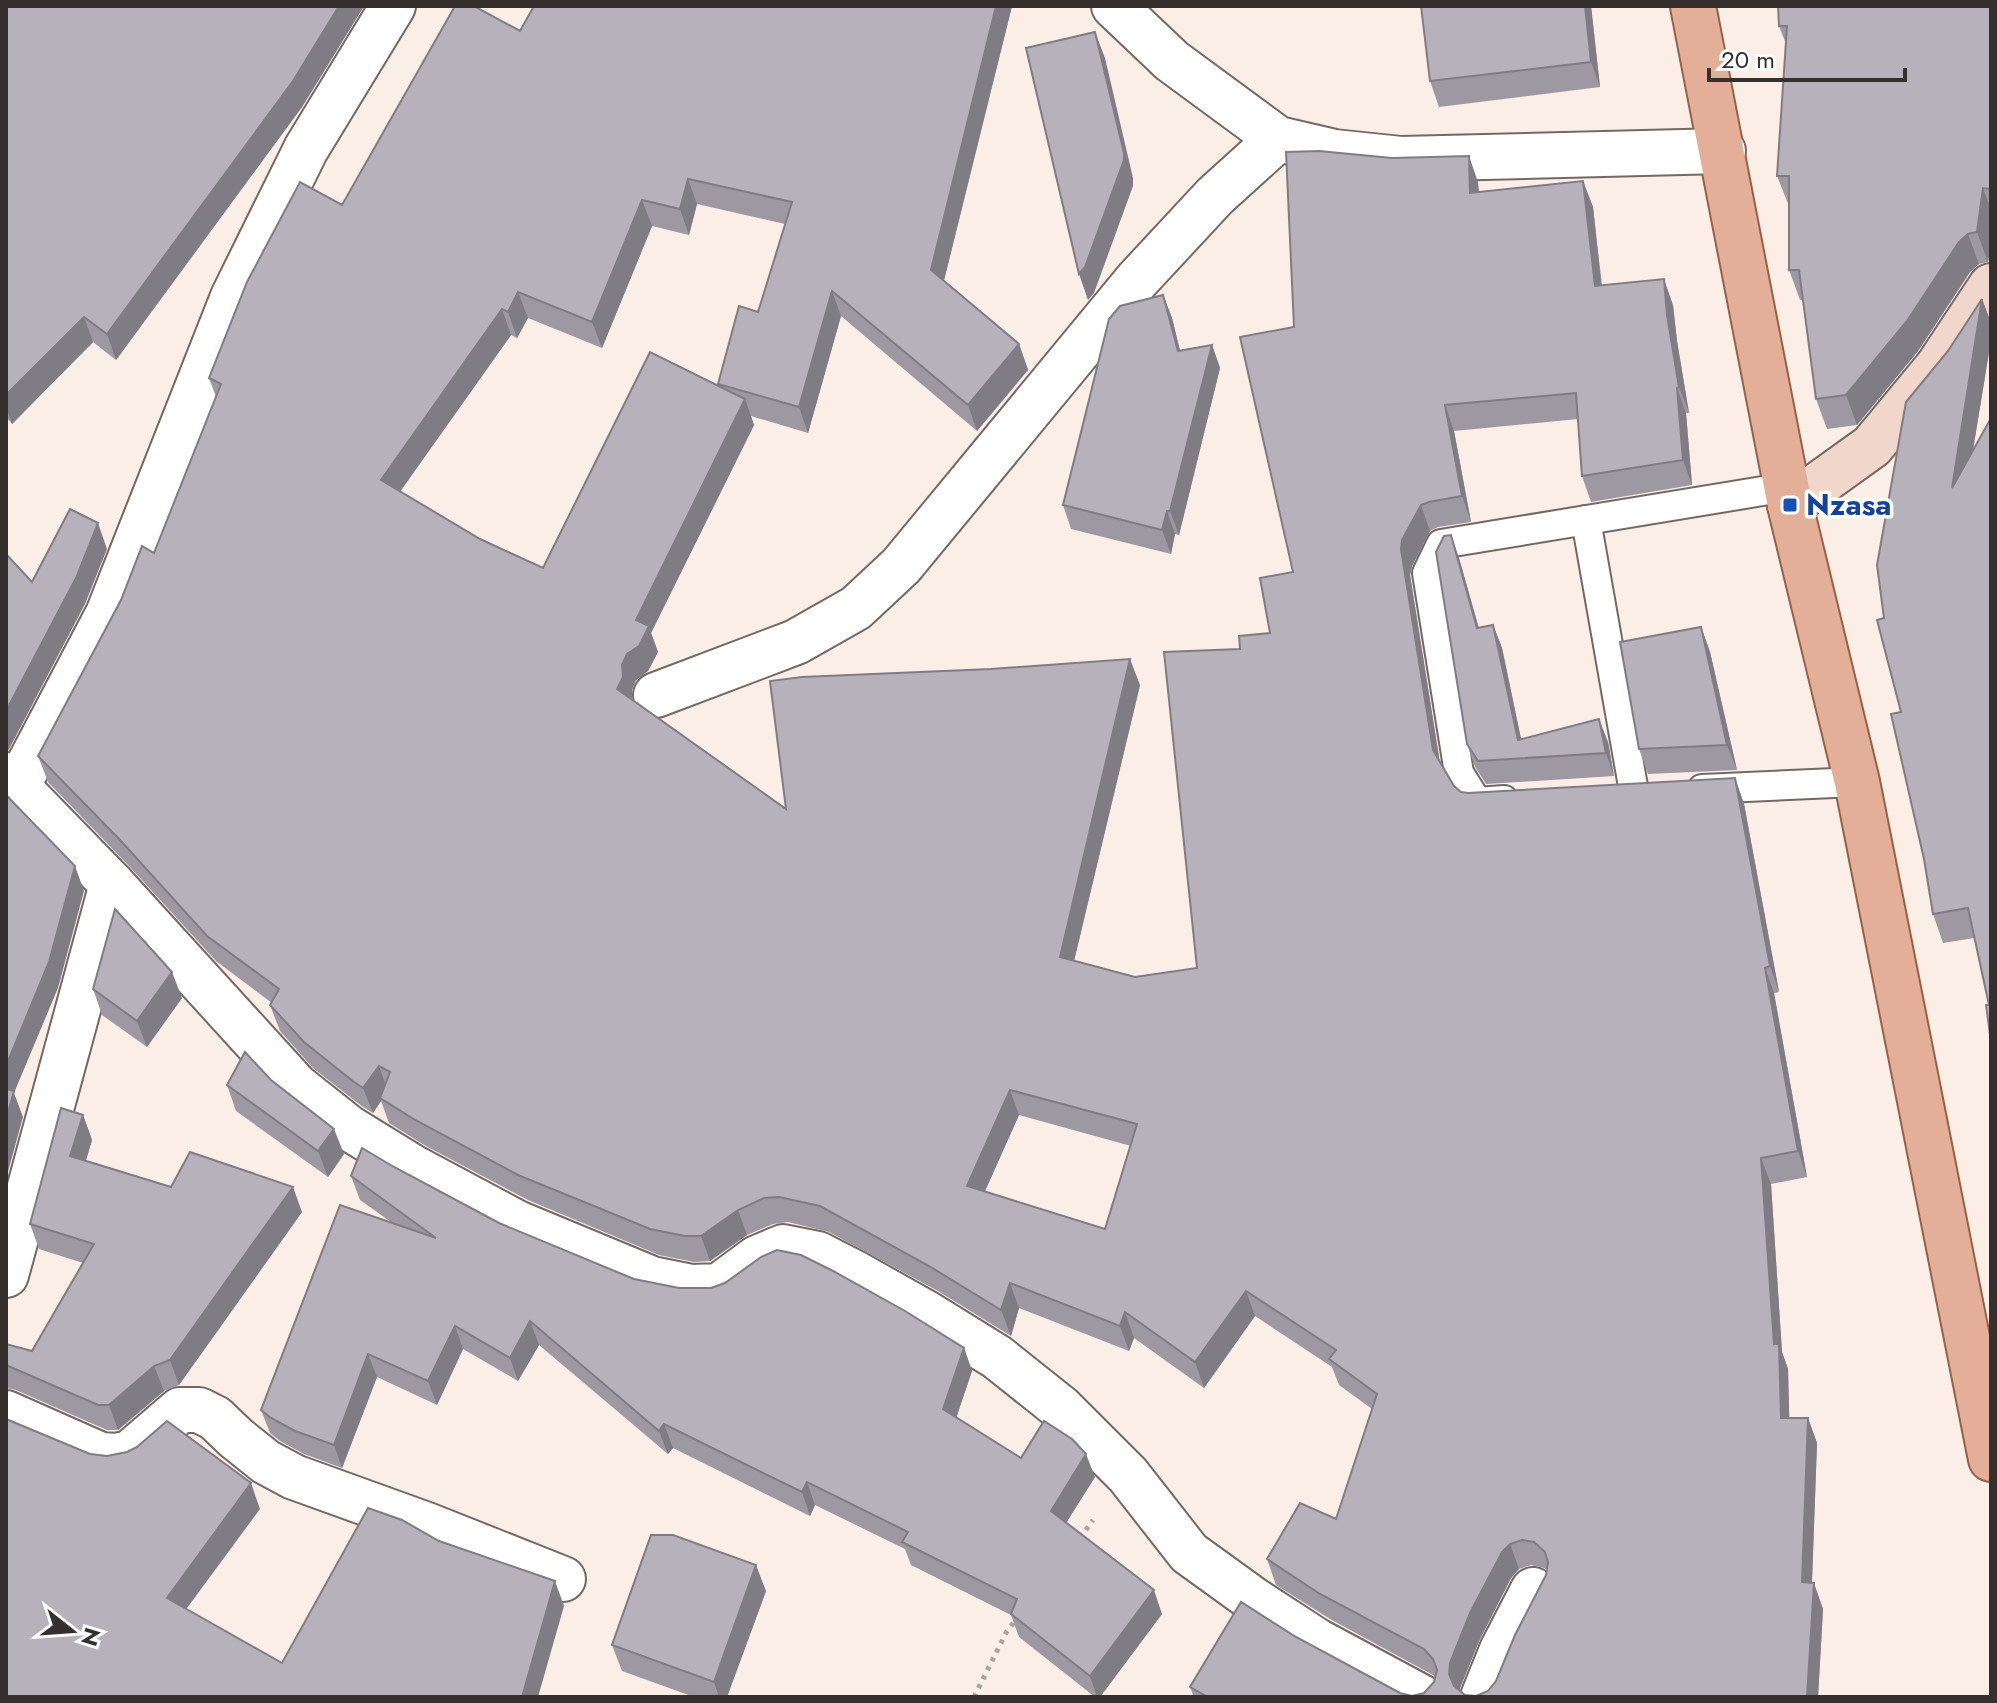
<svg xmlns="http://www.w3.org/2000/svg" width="1997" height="1703" font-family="Jost,sans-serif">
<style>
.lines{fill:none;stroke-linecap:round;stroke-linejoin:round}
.service-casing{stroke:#746962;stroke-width:32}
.minor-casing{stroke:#746962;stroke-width:48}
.secondary-casing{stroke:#746962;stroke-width:48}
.primary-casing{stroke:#9a6046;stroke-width:48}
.path{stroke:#aaa19b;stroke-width:5;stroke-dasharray:4 6;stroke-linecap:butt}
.service{stroke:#fff;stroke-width:28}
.minor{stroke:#fff;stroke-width:44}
.secondary{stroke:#f1d7cb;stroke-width:44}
.primary{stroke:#e3af98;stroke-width:44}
.wall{fill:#9d98a2;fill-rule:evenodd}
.shaded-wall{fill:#807c84}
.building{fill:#b7b1bc;stroke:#807c84;stroke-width:2;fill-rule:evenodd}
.transit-dot{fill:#1a4fb4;stroke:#fefefe;stroke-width:3}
.labels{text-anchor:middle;stroke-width:7;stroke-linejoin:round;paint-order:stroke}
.transit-label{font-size:30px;font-weight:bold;fill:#164399;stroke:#fefefe;text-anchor:start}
</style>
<rect width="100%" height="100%" fill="#fbeee7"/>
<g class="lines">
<defs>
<g id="service">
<path d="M1586,520l48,272"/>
<path d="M1702,789l155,-7"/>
<path d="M1504,800l-27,2 -18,-29 -32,-200 14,-29 346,-57"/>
</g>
<g id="minor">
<path d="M1114,6l58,55 106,78 56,13 67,7 322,-8"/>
<path d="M656,695l140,-53 60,-34 45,-42 236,-286 78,-84 63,-57"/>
<path d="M6,775l106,109 184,202 53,42 65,40 103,55 135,56 40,8 27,-1 38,-28 26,-11 35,7 35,18 73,41 71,44 64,51 67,67 61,78 65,47 63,41 104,56"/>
<path d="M17,787l91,-173 125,-317 73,-148 87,-143"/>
<path d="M6,1275l106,-391"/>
<path d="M6,1413l95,42 16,1 13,-3 50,-43h19l16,8 21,20 30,24 28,15 133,48 136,54"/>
<path d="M1483,1697l19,-47 31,-60"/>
</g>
<path id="secondary" d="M1790,505l82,-59 66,-80 53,-80"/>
<path id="primary" d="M1693,6l97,499 67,277 134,677"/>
</defs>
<use href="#service" class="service-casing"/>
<use href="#minor" class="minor-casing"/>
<use href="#secondary" class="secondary-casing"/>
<use href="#primary" class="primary-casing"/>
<g class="path">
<path d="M1080,1538l13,-18"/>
<path d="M974,1697l33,-66 10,-13"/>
</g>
<use href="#service" class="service"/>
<use href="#minor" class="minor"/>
<use href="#secondary" class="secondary"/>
<use href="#primary" class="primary"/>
</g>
<g class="wall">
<path d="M6,6h358l-62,101 -186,253 -23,-18 -81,82 -6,-7z"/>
<path d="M1012,6l-68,275 75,63 9,26 -51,61 -136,-115 -33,117 -57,-17 3,9 -103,208 7,19 -10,19 -12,9 -4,10v9l154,110 354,-124 -66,276 61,16 62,-9 43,-319 30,-16 23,-61 1,-245 184,-145 1,10 104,-11 10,26 9,78 71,20 4,36 12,72h-3l6,72 -101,17 -9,-26 -4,-57 -124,12 17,91 -33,5 -8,4 -18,35 -2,9 30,188 14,23 7,6 7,1 267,-15 9,26 35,188 -5,1 33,184 -36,7 11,168 6,17 1,49h19l9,25 -5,140 11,26 -5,88h-624l-4,-10 106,-50 104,56 12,3 12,-3 10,-11 1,-5 -2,-2 -103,-56 -54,-34 -9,-26 69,-40 36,-110 -33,-24 -7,-18 -77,-51 -51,72 -70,-50 -5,13 -110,-43 -8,28 -73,-45 -109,-59 -41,-10 -15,2 -26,11 -37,26 -16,1 -35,-7 -131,-55 -102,-54 -37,-23 -8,-22 -8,12 -10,-6 -50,-39 -33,-37 -10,-26 2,-2 -56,-42 -86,-94 -82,-85 -10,-26 116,-203 62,-156 -7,-19 133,-173 178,-174zM697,204l88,20 -27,88 -40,72 1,2 -176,182 -63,-29 -80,-48 111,-156 6,3 11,-20 74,30 50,-122 37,9zM1019,1115l112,31 -26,83 -120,-38zM1531,1565l13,3 3,2 -1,5 -50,106 -8,10 -12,5 -11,-1 -6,-5 1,-2 20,-49 31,-61 8,-9z"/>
<path d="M1591,6l9,81 -161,20 -9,-26z"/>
<path d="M1991,6v237l-3,19 -9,2 -9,8 -52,79 -61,74 -30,4 -11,-30 -13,-99h-3l-11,-30v-64l-12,-30 9,-132 -7,-18z"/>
<path d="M1163,295l9,23 8,33 32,-6 8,23 -41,167 -4,-1 -4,20 -100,-25 -8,-24z"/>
<path d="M1982,299l9,24v17l-18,110 16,555 -15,-67 -31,5 -10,-29 -32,-202 -17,-94z"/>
<path d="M1459,558l20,70 14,-3 9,23 19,91 87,3 6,34 -128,8 -11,-17 -8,-23z"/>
<path d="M1701,627l9,25 27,118 -89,4 -9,-25z"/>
<path d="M93,989l89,9 -35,49 -45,-32z"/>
<path d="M271,1080l73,74 -16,23 -92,-66 -9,-26z"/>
<path d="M83,1115l9,25 -6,21 85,26 131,25 -123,173 -15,6 -46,39h-11l-91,-40 -10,-2v-44l26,7 51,-88 -44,-14 -9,-25z"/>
<path d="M394,1167l105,56 135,56 330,69 8,23 -16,47 65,40 74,19 -29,46 96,91 -62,83h-5l-76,-60 -8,-22 -100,-50 -6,-16 -90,-44 -5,11 -137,-68 -5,6 -129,-109 -21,36 -55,-32 -26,56 -60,-28 -35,91 -38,-14 -24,-13 -10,-8 -9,-23 130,-188 -31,-22 -9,-24z"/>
<path d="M766,1591l-39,106h-33l-72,-26 -10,-26z"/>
</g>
<g class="shaded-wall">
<path d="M339,6h25l-62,101 -186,253 -9,-26z"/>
<path d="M996,6h16l-72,290 -9,-26z"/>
<path d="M1585,6h6l9,81 -9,-25z"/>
<path d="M1095,32l10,26 28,120v8l-39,107 -6,7 -9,-26z"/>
<path d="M1469,156l9,26 2,37 -10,-26z"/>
<path d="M688,179l9,25 -8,31 -9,-26z"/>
<path d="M1583,181l10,26 11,104 -9,-25z"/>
<path d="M1983,188l8,21v34l-3,19 -11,-30z"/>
<path d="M642,200l10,26 -50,122 -10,-26z"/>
<path d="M1968,234l11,30 -9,8 -52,79 -61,74 -11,-30 113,-153z"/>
<path d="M1664,279l9,26 4,36 12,72 -10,-26 -12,-72z"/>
<path d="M832,291l9,25 -33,117 -9,-26z"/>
<path d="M518,292l10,26 -11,20 -9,-26z"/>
<path d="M1163,295l9,23 14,57 -8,-24z"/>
<path d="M1982,299l9,24v17l-29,177 -10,-29z"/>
<path d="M502,309l9,26 -121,171 -9,-26z"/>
<path d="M84,317l9,25 -81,82 -6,-17v-12z"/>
<path d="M1019,344l9,26 -51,61 -9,-26z"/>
<path d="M1212,345l8,23 -41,167 -9,-24z"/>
<path d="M1677,388l9,25 6,72 -9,-25z"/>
<path d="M745,399l9,26 -103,208 7,19 -10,19 -12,9 -4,10v13l-15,-14 5,-24 14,-45z"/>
<path d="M1445,405l9,26 17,91 -9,-26z"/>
<path d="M1421,505l9,26 -18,35 -2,9 32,201 -9,-26 -32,-201 1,-9z"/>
<path d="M1167,511l8,23 -4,20 -9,-24z"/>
<path d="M98,523l9,26 -22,55 -77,147 -2,-5v-35z"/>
<path d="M1451,535l8,23 26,93 -8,-23z"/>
<path d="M1493,625l9,23 23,110 -7,-18z"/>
<path d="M1701,627l9,25 27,118 -10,-25z"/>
<path d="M1130,659l10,26 -71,297 -9,-25z"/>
<path d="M1599,719l9,23 6,34 -8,-23z"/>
<path d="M1735,778l9,26 35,188 -9,-26z"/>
<path d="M75,866l9,25 -26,97 -44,105 9,24 -17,62v-113z"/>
<path d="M1765,968l9,25 33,184 -9,-26z"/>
<path d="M172,972l10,26 -35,49 -10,-26z"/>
<path d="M379,1066l9,26 -8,6 1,3 -8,12 -10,-25z"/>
<path d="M1010,1090l9,25 -43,96 -9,-25z"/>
<path d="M83,1115l9,25 -13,42 -9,-26z"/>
<path d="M334,1129l10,25 -16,23 -10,-26z"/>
<path d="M1761,1158l10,26 11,168 6,17 2,74 -9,-25 -7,-74z"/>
<path d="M293,1187l9,25 -123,173 -9,-25z"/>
<path d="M738,1210l9,25 -37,26 -9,-25z"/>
<path d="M1010,1283l9,25 -8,28 -10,-26z"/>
<path d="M1246,1291l9,25 -51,72 -9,-26z"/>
<path d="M1125,1312l9,26 -5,13 -9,-25z"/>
<path d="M530,1321l9,24 -21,36 -8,-23z"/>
<path d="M455,1326l8,23 -26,56 -9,-24z"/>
<path d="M964,1348l8,23 -21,62 -8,-24z"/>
<path d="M368,1354l9,23 -35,91 -8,-23z"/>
<path d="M154,1366l10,25 -46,39 -9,-25z"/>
<path d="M1808,1418l9,25 -6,165 -9,-26z"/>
<path d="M664,1424l9,24 -5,6 -9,-23z"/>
<path d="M1086,1454l9,23 -36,57 -8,-23z"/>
<path d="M807,1482l8,23 -5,11 -8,-24z"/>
<path d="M251,1483l9,26 -84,114 -9,-25z"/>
<path d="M1510,1544l9,25 -8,9 -31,61 -20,49 -1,9 -10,-23 1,-11 20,-50 32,-61z"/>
<path d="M756,1565l10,26 -39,106h-8l-5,-15z"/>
<path d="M555,1581l9,25 -26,91h-16z"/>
<path d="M1814,1583l9,26 -5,88h-11z"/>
<path d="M1154,1590l8,24 -62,83h-3l-7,-21z"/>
</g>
<g class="building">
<path d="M6,6h333l-46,75 -186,253 -23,-17 -78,78z"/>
<path d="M455,6h19l46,25 14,-25h462l-65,264 88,74 -51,61 -136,-114 -33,116 -81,-23 21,-78 19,6 34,-110 -104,-23 -8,30 -38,-9 -50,122 -74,-30 -10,20 -6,-3 -121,171 99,59 63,29 107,-216 95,47 -109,221 13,6 -10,20 -12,8 -5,11 1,12 -6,12 169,120 -16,-128 32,-4 189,-8 139,-10 -70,298 75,20 62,-9 -33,-316 76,-3 -1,-13 31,-3 -10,-55 33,-6 -53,-235 54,-10 -8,-175 33,-1 73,7 77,-2 1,37 113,-12 12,105 69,-7 3,36 12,72 -2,1 6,72 -101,16 -6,-83 -131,12 17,91 -33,6 -8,3 -19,35 -1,9 32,201 21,36 7,6 7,1 267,-15 35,188 -5,2 33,183 -37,7 13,186h5l2,74h27l-6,164 12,1 -7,114h-599l-18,-10 51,-85 55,35 104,56 12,3 12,-3 10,-11 3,-12 -4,-11 -9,-10 -104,-55 -53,-35 33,-56 36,16 41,-125 -48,-35 7,-9 -90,-59 -51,71 -70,-50 -5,14 -110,-43 -9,27 -72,-44 -109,-60 -41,-9 -15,1 -26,12 -37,26h-16l-35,-7 -132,-54 -101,-54 -37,-23 10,-26 -11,-6 -16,22 -9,-6 -50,-40 -34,-37 9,-16 -72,-53 -86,-95 -83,-85 83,-156 21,-54 12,7 67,-169 -12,-6 38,-96 53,-100 42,23zM1010,1090l127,34 -32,105 -138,-43zM1522,1540l12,2 11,10 3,10 -2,13 -31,60 -19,46 -8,10 -12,5 -11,-1 -11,-9 -5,-12 1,-11 20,-50 32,-61 8,-8z"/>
<path d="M1421,6h164l6,56 -161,19z"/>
<path d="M1778,6h213v183l-8,-1 -6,44 -9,2 -9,8 -52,79 -61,74 -30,4 -17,-129h-10v-94h-12l10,-150h-8z"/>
<path d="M1095,32l29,121v7l-39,107 -6,7 -53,-226z"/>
<path d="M1163,295l15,56 34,-6 -42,166h-3l-5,19 -99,-25 46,-186 11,-13z"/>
<path d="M1982,299l-30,189 39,-70v624l-5,-37h3l-21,-97 -35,6 -9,-55 -33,-145 10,-2 -24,-92 7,-2 -7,-53 29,-163 42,-51z"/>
<path d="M70,509l28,14 -22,55 -70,133v-157l26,28z"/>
<path d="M1451,535l26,93 16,-3 25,115 81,-21 7,34 -128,8 -11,-17 -31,-192 8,-16z"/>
<path d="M1701,627l26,118 -88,4 -19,-107z"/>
<path d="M6,795l69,71 -26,96 -43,104z"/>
<path d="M115,909l57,63 -35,49 -44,-32z"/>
<path d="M245,1052l26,28 63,49 -16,22 -91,-66z"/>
<path d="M6,1089l8,2 -8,29z"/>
<path d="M61,1108l22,7 -13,41 101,31 19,-35 103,35 -123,173 -16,6 -45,39h-11l-92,-40v-21l26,7 62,-107 -64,-20z"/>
<path d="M362,1148l32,19 105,56 135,56 45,9h32l14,-5 36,-26 16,-7 24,5 32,16 72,40 59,37 -21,61 78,49 23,-37 28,18 14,15 -35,57 103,79 -64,86 -79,-62 6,-15 -115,-57 6,-10 -101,-50 -5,10 -138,-68 -5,7 -129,-110 -20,37 -55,-32 -27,55 -60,-27 -34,91 -39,-14 -24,-13 -10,-8 79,-205 96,33 -85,-62z"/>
<path d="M6,1419l84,35 17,2 20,-4 10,-5 30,-26 84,62 -84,115 115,65 86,-155 34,12 37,21 116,40 -33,116h-516z"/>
<path d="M651,1535h22l83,30 -42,117 -102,-37z"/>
</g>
<rect class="transit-dot" x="1782" y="497" width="16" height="16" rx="4"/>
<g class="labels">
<g class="transit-label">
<text x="1806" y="515">Nzasa</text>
</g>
</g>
<rect width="1997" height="1703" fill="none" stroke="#35302d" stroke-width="16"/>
<g transform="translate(72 1631) rotate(107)" stroke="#fefefe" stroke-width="6" paint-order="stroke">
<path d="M0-6L14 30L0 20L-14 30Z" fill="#35302d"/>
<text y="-12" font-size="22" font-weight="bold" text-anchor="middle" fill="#35302d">N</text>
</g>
<path d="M1709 68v12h196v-12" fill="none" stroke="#35302d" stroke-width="4"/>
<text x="1721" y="68" font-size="24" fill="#35302d" stroke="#fefefe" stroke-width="6" paint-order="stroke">20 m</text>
</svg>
